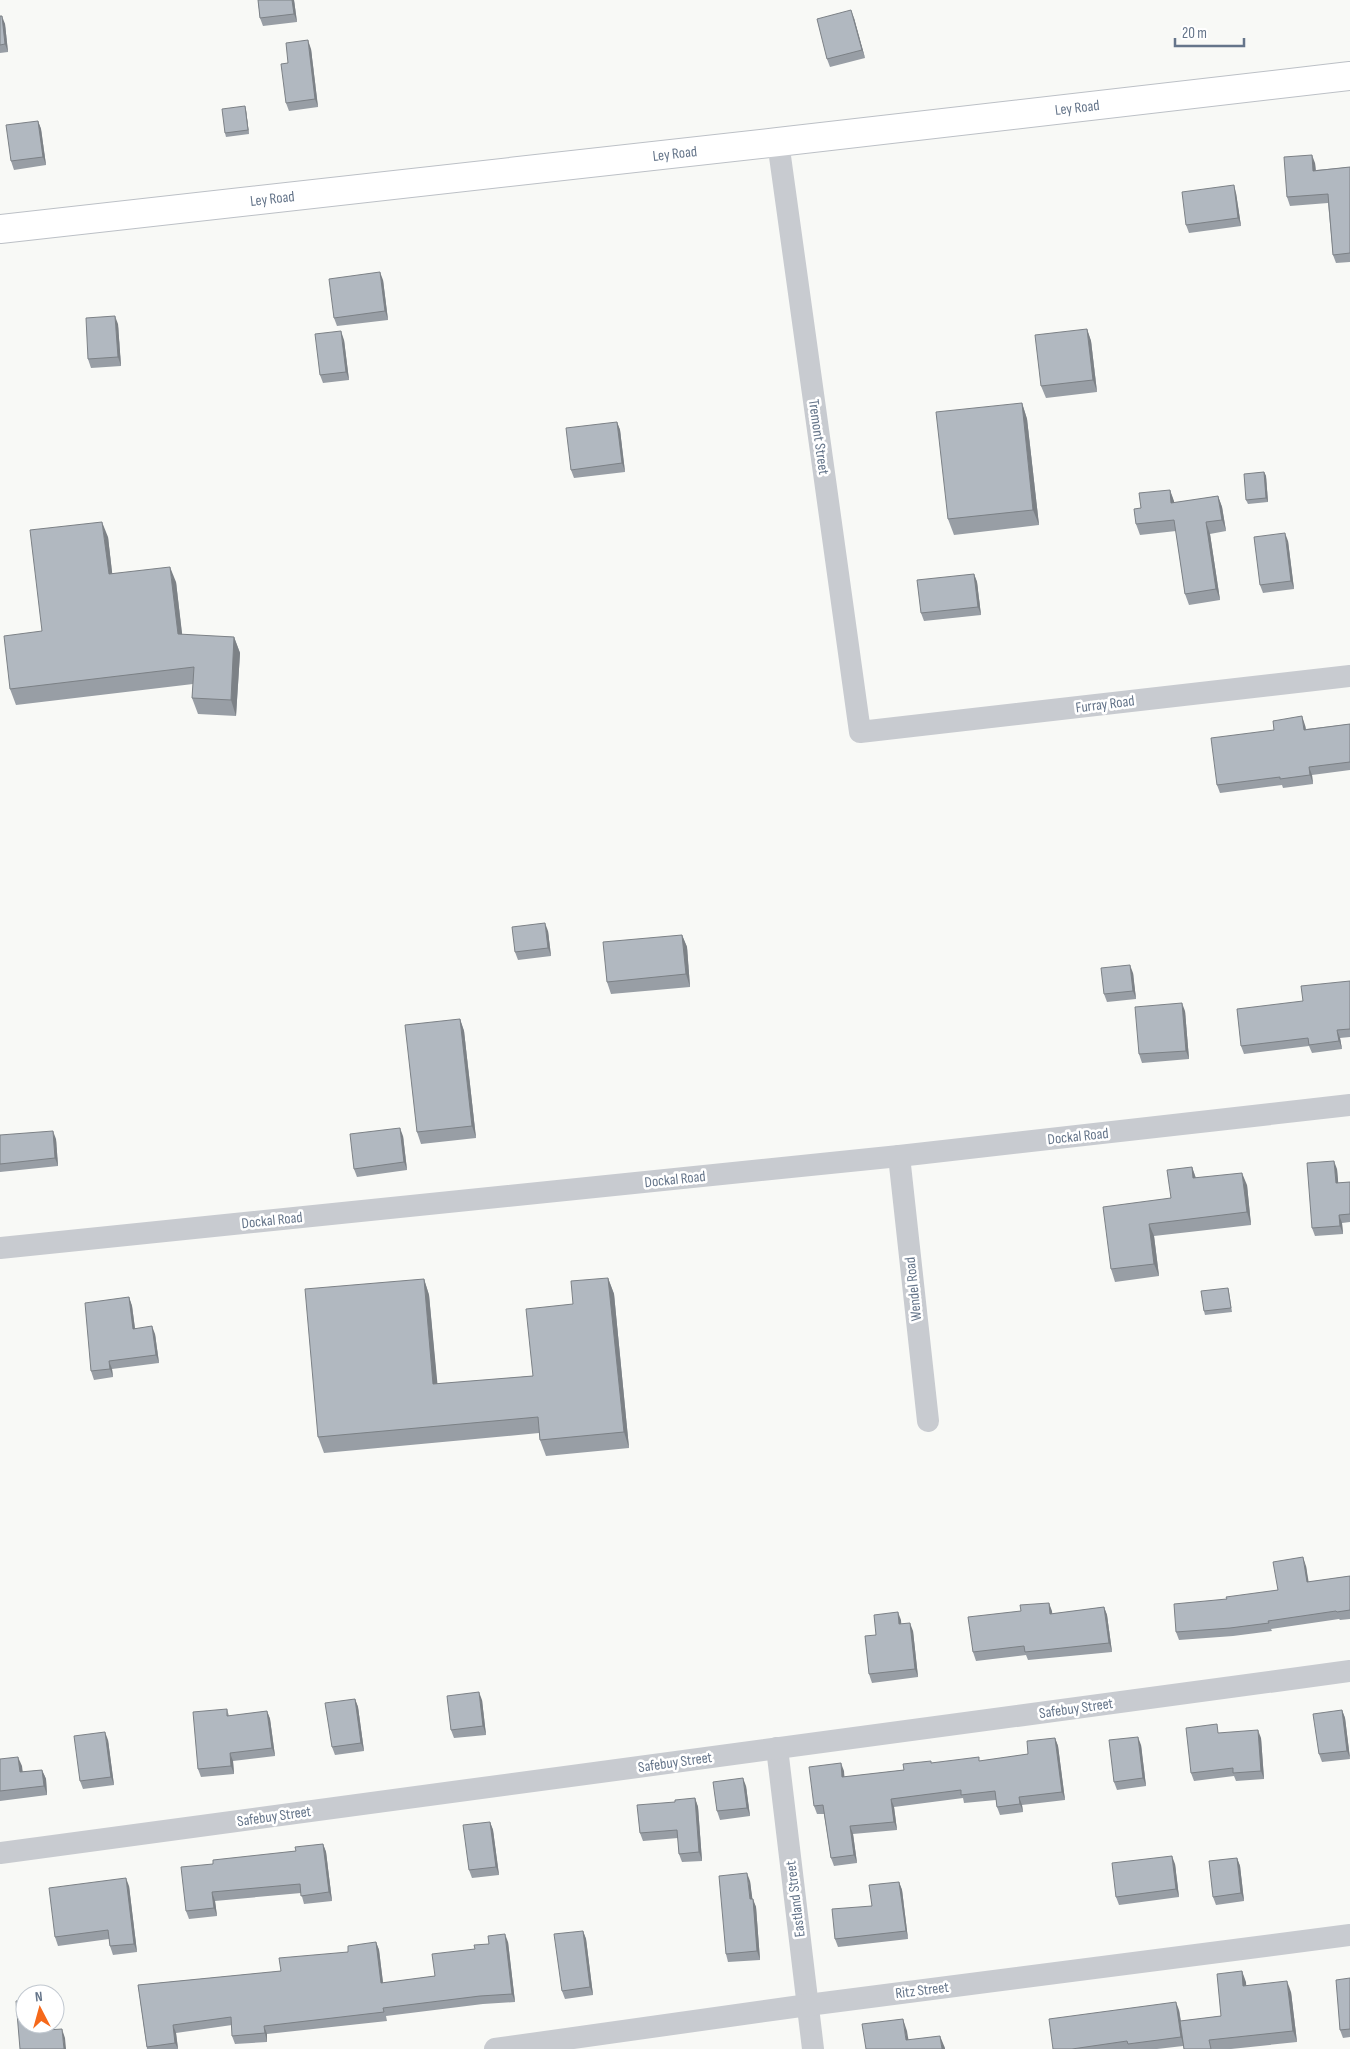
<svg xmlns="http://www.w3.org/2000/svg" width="1350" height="2049" font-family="'Sofia Sans Condensed',sans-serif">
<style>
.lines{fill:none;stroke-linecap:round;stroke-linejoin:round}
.secondary-casing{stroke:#bcc0c6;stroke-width:30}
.street{stroke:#c8cbd0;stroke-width:22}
.secondary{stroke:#fff;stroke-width:28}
.wall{fill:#989ea5}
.shaded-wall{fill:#7c8186}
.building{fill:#b1b8c0;stroke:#7c8186}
.labels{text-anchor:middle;stroke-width:5;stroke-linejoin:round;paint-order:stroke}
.street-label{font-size:15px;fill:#65758a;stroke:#fff}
</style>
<rect width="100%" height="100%" fill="#f8f9f6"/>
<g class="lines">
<defs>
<g id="secondary">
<path id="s1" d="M0,229l778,-87 572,-66"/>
</g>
</defs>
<use href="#secondary" class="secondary-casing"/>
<g class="street">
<path d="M778,142l82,590 490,-56"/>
<path d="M899,1156l29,265"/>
<path d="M0,1248l899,-92 451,-51"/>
<path d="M777,1748l36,301"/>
<path d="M0,1853l1350,-182"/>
<path d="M495,2049l313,-44 542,-70"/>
</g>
<use href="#secondary" class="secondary"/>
</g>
<g class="wall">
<path d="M258,0h36l3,22 -34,4 -3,-8z"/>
<path d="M0,16l5,8 3,28 -8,1z"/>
<path d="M854,18l11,40 -35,9 -3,-8z"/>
<path d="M311,49l7,58 -29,4 -3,-8 2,-40z"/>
<path d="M245,106l1,4 3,24 -23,3 -1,-4z"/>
<path d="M38,121l3,8 5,36 -32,5 -3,-9z"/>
<path d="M1315,163l1,7 34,-3v95l-14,1 -3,-8 -5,-52 -38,3 -3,-9z"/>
<path d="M1236,193l5,33 -52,7 -3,-8z"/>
<path d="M383,280l5,40 -51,6 -3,-8z"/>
<path d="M118,324l3,42 -30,2 -3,-9z"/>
<path d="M1087,329l4,12 6,51 -51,6 -5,-12z"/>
<path d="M344,340l5,40 -26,3 -3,-8z"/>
<path d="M1022,403l5,16 12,106 -85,10 -6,-16z"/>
<path d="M617,422l3,8 5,42 -51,6 -3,-8z"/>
<path d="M1264,472l2,4 2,26 -20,2 -2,-4z"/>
<path d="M1170,490l4,13 44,-7 4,11 4,24 -16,3 10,66 -31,5 -4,-11 -9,-63 -36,4 -4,-11 5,-16z"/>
<path d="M108,537l4,36 64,9 6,53 52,2 6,16 -4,63 -38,-2 -6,-16 1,-14 -177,21 -6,-16 32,-58z"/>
<path d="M1288,541l6,48 -31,4 -3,-8z"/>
<path d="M974,574l3,8 4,33 -57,6 -3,-8z"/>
<path d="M1350,724v46l-38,5 1,9 -30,4 -1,-3 -62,8 -3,-8 57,-55 31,-5 1,4z"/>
<path d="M548,931l3,25 -33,4 -3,-8z"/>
<path d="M682,935l5,12 3,40 -79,7 -4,-12z"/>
<path d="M1133,973l3,26 -29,3 -3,-8z"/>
<path d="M1350,981v56l-10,1 2,11 -30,4 -3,-7 -65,8 -3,-8 62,-45z"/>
<path d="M1185,1011l4,48 -47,4 -3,-9z"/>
<path d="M460,1019l4,12 12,107 -55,6 -4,-12z"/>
<path d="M0,1135l56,4 2,27 -58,6z"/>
<path d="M403,1136l4,34 -50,7 -3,-8z"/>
<path d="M1192,1167l4,11 51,7 4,40 -97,11 5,40 -44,6 -4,-13 60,-71z"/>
<path d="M1337,1169l1,14 12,-1v40l-8,1 1,11 -28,2 -3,-8z"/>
<path d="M608,1278l6,16 15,154 -83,8 -6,-16 -1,-7 -215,20 -6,-16 106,-158 5,16 8,89 96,-8 40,-72z"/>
<path d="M1228,1288l1,4 3,20 -27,3 -1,-4z"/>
<path d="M129,1297l3,9 3,22 20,6 4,29 -47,6 1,8 -19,3 -3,-9z"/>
<path d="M1306,1566l2,16 42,-6v43l-10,1 -1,-1 -68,10 1,2 -39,5 -54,4 -3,-8 51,-33 51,-9z"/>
<path d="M1049,1603l3,11 52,-7 3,8 5,37 -84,8 -2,-5 -50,6 -3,-9 48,-41z"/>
<path d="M901,1620v4l12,7 5,46 -46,6 -3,-9 7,-39z"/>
<path d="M355,1699l3,8 6,44 -29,4 -3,-8z"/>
<path d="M482,1700l4,35 -32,3 -3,-8z"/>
<path d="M227,1709l2,7 38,-5 3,8 5,37 -42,5 1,13 -33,3 -3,-8z"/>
<path d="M1342,1710l3,8 5,41 -28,3 -3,-8z"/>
<path d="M1055,1738l3,8 7,54 -43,5 1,7 -23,3 -3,-8 -1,-7 -32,3 -1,-5 -69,9 3,23 -44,4 4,29 -23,3 -3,-8 -7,-44h-7l-3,-8 30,-35v6l60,-7 27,-7 49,-2 48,-7z"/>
<path d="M1261,1738l3,41 -28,2 -2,-5 -40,5 -3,-8z"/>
<path d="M108,1740l6,45 -31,4 -3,-8z"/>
<path d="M1141,1745l5,41 -29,4 -3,-8z"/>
<path d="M0,1759l22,7v6l20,-2 4,9 1,16 -47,6z"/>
<path d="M746,1786l4,30 -30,4 -3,-9z"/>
<path d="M695,1798l3,9 4,54 -20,1 -3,-8 -1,-16 -35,3 -3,-8 35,-31z"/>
<path d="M490,1822l3,8 6,45 -27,3 -3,-8z"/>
<path d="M323,1844l3,8 6,49 -28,3 -3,-11 -86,8 2,15 -28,3 -3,-8 27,-47 83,-13z"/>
<path d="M1237,1858l3,8 4,35 -28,4 -3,-8z"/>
<path d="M1175,1864l4,33 -60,8 -3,-8z"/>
<path d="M750,1881l2,18 4,8 4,53 -32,2 -2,-8z"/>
<path d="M899,1882l3,8 6,49 -70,8 -3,-8z"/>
<path d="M129,1886l8,66 -24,3 -3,-9 -1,-7 -51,7 -3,-9z"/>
<path d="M583,1931l3,8 7,56 -28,4 -3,-8z"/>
<path d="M376,1942l3,8 4,33 52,-7 40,-27 33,-7 7,60 -32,2 -97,12 1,5 -120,13v8l-32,2 -3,-8v-11l-56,8 2,16h-31l-9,-64 143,-14 67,-19z"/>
<path d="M1242,1971l4,15 45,6 6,50 -66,7h-47l-1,-3 -26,3h-104l126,-39 2,11 40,-5z"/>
<path d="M1350,1978v59l-7,1 -3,-8z"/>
</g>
<g class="shaded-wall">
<path d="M292,0h2l3,22 -3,-8z"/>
<path d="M851,10l3,8 11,40 -3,-8z"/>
<path d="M2,16l3,8 3,28 -3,-8z"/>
<path d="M308,40l3,9 7,58 -3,-8z"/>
<path d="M245,106l1,4 3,24 -1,-4z"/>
<path d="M38,121l3,8 5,36 -3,-8z"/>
<path d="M1312,155l3,8 1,16 -3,-8z"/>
<path d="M1234,185l2,8 5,33 -3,-8z"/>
<path d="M380,272l3,8 5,40 -3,-9z"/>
<path d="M115,316l3,8 3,42 -3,-9z"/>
<path d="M1087,329l4,12 6,51 -4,-12z"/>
<path d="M341,331l3,9 5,40 -3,-8z"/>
<path d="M1022,403l5,16 12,106 -6,-15z"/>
<path d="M617,422l3,8 5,42 -3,-9z"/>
<path d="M1264,472l2,4 2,26 -2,-4z"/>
<path d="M1170,490l4,11 1,14 -4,-12z"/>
<path d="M1218,496l4,11 4,24 -4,-11z"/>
<path d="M102,522l6,15 6,52 -5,-15z"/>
<path d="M1206,522l4,12 10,66 -4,-11z"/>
<path d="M1285,533l3,8 6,48 -3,-8z"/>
<path d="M170,567l6,15 8,68 -6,-16z"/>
<path d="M974,574l3,8 4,33 -3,-8z"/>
<path d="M234,637l6,16 -4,63 -5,-16z"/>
<path d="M1302,716l3,9 2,13 -3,-8z"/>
<path d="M1309,767l3,8 1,9 -3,-9z"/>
<path d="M545,923l3,8 3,25 -3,-8z"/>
<path d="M682,935l5,12 3,40 -4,-13z"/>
<path d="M1130,965l3,8 3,26 -3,-8z"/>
<path d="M1182,1003l3,8 4,48 -3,-8z"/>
<path d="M460,1019l4,12 12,107 -4,-12z"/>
<path d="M1337,1030l3,8 2,11 -3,-8z"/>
<path d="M400,1128l3,8 4,34 -3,-8z"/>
<path d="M53,1131l3,8 2,27 -3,-8z"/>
<path d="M1334,1161l3,8 2,22 -3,-8z"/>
<path d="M1192,1167l4,12 -3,-1z"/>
<path d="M1242,1173l5,12 4,40 -4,-13z"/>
<path d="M1339,1215l3,8 1,11 -3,-8z"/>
<path d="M1149,1224l5,12 5,40 -5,-12z"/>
<path d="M608,1278l6,16 15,154 -5,-16z"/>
<path d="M424,1279l5,16 10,105 -6,-16z"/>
<path d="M129,1297l3,9 4,31 -3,-8z"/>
<path d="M152,1326l3,8 4,29 -3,-8z"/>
<path d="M109,1361l3,8 1,8 -3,-8z"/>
<path d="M1303,1557l3,9 4,24 -3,-8z"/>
<path d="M1049,1603l3,8 1,11 -3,-8z"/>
<path d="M1104,1607l3,8 5,37 -3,-9z"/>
<path d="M898,1612l3,8 1,12 -3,-8z"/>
<path d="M910,1623l3,8 5,46 -3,-8z"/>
<path d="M479,1692l3,8 4,35 -3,-9z"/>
<path d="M355,1699l3,8 6,44 -3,-8z"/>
<path d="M1342,1710l3,8 5,40 -3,-7z"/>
<path d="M267,1711l3,8 5,37 -3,-8z"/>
<path d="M1258,1730l3,8 3,41 -3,-8z"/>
<path d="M105,1732l3,8 6,45 -3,-8z"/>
<path d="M1138,1737l3,8 5,41 -3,-8z"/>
<path d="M1055,1738l3,8 7,54 -3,-8z"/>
<path d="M230,1753l3,8 1,13 -3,-8z"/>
<path d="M18,1757l4,9 2,15 -4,-9z"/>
<path d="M841,1763l3,8 1,14 -3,-8z"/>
<path d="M42,1770l4,9 1,16 -3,-9z"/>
<path d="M743,1778l3,8 4,30 -3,-8z"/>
<path d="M1019,1797l3,8 1,7 -3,-8z"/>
<path d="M695,1798l3,9 4,54 -3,-9z"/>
<path d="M891,1799l3,8 3,23 -3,-8z"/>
<path d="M490,1822l3,8 6,45 -3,-8z"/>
<path d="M850,1826l3,8 4,29 -3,-8z"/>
<path d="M323,1844l3,8 6,49 -3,-9z"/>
<path d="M1172,1856l3,8 4,33 -3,-8z"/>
<path d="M1237,1858l3,8 4,35 -3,-8z"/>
<path d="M747,1873l3,8 3,22v-4l3,8 4,53 -3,-9z"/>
<path d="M126,1878l3,8 8,66 -3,-8z"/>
<path d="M899,1882l3,8 6,49 -2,-8z"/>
<path d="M212,1892l3,9 2,15 -3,-8z"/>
<path d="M583,1931l3,8 7,56 -3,-8z"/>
<path d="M505,1934l3,8 7,60 -3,-8z"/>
<path d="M376,1942l3,8 5,41 -3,-8z"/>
<path d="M1242,1971l4,11 1,15 -4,-11z"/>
<path d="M1287,1981l4,11 6,50 -4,-11z"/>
<path d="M1176,2002l3,8 5,36 -3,-9z"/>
<path d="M903,2019l4,12 3,18 -4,-9z"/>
<path d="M47,2024h2l1,15 -3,-9z"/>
<path d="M173,2025l3,8 2,16 -3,-6z"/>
<path d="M264,2026l3,8v8l-2,-9z"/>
<path d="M62,2029l3,9 1,11h-2z"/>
<path d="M940,2036l5,12v1h-3z"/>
</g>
<g class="building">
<path d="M258,0h34l2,14 -34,4z"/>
<path d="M851,10l11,40 -35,9 -10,-40z"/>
<path d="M0,16h2l3,28 -5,1z"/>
<path d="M308,40l7,59 -29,4 -5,-39 7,-1 -2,-20z"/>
<path d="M245,106l3,24 -23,3 -3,-24z"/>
<path d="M38,121l5,36 -32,4 -5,-36z"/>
<path d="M1312,155l1,16 37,-4v86l-17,2 -5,-61 -41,3 -3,-40z"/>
<path d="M1234,185l4,33 -52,7 -4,-33z"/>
<path d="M380,272l5,39 -51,7 -5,-39z"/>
<path d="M115,316l3,41 -30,2 -2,-41z"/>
<path d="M1087,329l6,51 -52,6 -6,-51z"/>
<path d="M341,331l5,41 -26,3 -5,-41z"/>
<path d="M1022,403l11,107 -85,9 -12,-107z"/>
<path d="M617,422l5,41 -51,7 -5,-42z"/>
<path d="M1264,472l2,26 -20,2 -2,-26z"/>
<path d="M1170,490l1,13 47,-7 4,24 -16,2 10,67 -31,5 -11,-74 -38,4 -2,-15 7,-1 -2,-15z"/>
<path d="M102,522l7,52 61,-7 8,67 56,3 -3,63 -39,-2 2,-31 -184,22 -6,-53 38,-5 -12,-101z"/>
<path d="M1285,533l6,48 -31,4 -6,-48z"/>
<path d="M974,574l4,33 -57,6 -4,-33z"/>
<path d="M1302,716l2,14 46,-6v38l-41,5 1,8 -30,4v-2l-63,8 -6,-47 63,-8 -1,-9z"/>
<path d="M545,923l3,25 -33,4 -3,-25z"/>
<path d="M682,935l4,39 -79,8 -4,-40z"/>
<path d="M1130,965l3,26 -29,3 -3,-26z"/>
<path d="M1350,981v48l-13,1 2,11 -30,4 -1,-7 -67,8 -4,-37 66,-8 -2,-15z"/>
<path d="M1182,1003l4,48 -47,3 -4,-47z"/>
<path d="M460,1019l12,107 -55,6 -12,-107z"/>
<path d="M400,1128l4,34 -50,7 -4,-35z"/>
<path d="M53,1131l2,27 -55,6v-29z"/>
<path d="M1334,1161l2,22 14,-1v32l-11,1 1,11 -28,2 -5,-65z"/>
<path d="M1192,1167l1,11 49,-5 5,39 -98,12 5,40 -43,5 -8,-62 68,-9 -4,-28z"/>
<path d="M608,1278l16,154 -84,8 -2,-23 -220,20 -13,-148 119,-10 9,105 100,-8 -7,-67 47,-5 -2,-23z"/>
<path d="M1228,1288l3,20 -27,3 -3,-20z"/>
<path d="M129,1297l4,32 19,-3 4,29 -47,6 1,8 -19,2 -6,-68z"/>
<path d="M1303,1557l4,25 43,-6v34l-13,2 -1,-1 -68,10 1,2 -39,5 -54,4 -2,-28 53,-5 -1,-2 52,-7 -5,-28z"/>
<path d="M1049,1603l1,11 54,-7 5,36 -84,9 -1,-6 -51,6 -5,-35 53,-6 -1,-6z"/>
<path d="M898,1612l1,12 11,-1 5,46 -46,5 -4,-38 11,-1 -2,-20z"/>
<path d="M479,1692l4,34 -32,4 -4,-34z"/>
<path d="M355,1699l6,44 -29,4 -7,-44z"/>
<path d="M227,1709v7l40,-5 5,37 -42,5 1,13 -33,3 -5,-57z"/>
<path d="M1342,1710l5,41 -28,3 -6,-40z"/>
<path d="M1217,1724l1,9 40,-3 3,41 -28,2v-5l-42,5 -5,-45z"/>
<path d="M105,1732l6,45 -31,4 -6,-45z"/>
<path d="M1138,1737l5,41 -29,4 -5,-42z"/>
<path d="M1055,1738l7,54 -43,5 1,7 -23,3 -2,-16 -34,4v-5l-70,9 3,23 -44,4 4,29 -23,3 -8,-53 -9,1 -5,-39 32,-4 1,14 62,-7 -1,-6 28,-3v2l48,-6v4l49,-7 -1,-13z"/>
<path d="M18,1757l2,15 22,-2 2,16 -44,5v-32z"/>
<path d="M743,1778l4,30 -30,3 -4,-29z"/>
<path d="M695,1798l4,54 -20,2 -2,-24 -37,3 -3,-28 38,-3v-2z"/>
<path d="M490,1822l6,45 -27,3 -6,-45z"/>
<path d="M323,1844l6,48 -28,4 -1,-12 -88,8 2,16 -28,3 -5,-44 32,-3v-4l83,-9 -1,-4z"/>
<path d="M1172,1856l4,33 -60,8 -4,-34z"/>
<path d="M1237,1858l4,35 -28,4 -4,-36z"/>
<path d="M747,1873l3,26h3l4,52 -31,3 -7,-78z"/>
<path d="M126,1878l8,66 -24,2 -2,-16 -53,7 -6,-49z"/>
<path d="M899,1882l7,49 -71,8 -3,-30 40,-3 -3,-21z"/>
<path d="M583,1931l7,56 -28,4 -8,-57z"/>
<path d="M505,1934l7,60 -32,2 -97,12 1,4 -120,14 1,7 -33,3 -1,-19 -58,8 2,18 -28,4 -9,-62 143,-14 -2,-13 69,-6v-6l28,-4 5,41 54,-7 -3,-22 43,-5 -1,-4 15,-1 -1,-8z"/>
<path d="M1242,1971l1,15 44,-5 6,50 -84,9 2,9h-27l-4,-28 41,-5 -4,-42z"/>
<path d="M1350,1978v51l-10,1 -4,-50z"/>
<path d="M25,2000v24h22v6l15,-1 2,20h-44l-4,-48z"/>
<path d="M1176,2002l5,35 -53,7 -1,-3 -55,8h-19l-4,-30z"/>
<path d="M903,2019l3,21 34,-4 2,13h-76l-4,-25z"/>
</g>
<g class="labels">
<g class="street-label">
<text dy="5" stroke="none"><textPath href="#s1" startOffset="1084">Ley Road</textPath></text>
<text dy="5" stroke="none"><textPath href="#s1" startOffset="679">Ley Road</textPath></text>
<text dy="5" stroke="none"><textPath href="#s1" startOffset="274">Ley Road</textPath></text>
<text transform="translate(819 437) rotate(82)" y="5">Tremont Street</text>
<text transform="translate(1105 704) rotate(-7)" y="5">Furray Road</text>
<text transform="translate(1078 1136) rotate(-6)" y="5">Dockal Road</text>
<text transform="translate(675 1179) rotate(-6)" y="5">Dockal Road</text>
<text transform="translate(272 1220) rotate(-6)" y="5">Dockal Road</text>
<text transform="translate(913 1289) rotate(-96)" y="5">Wendel Road</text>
<text transform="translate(1076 1708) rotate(-8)" y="5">Safebuy Street</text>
<text transform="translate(675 1762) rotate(-8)" y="5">Safebuy Street</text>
<text transform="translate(274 1816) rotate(-8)" y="5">Safebuy Street</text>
<text transform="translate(795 1899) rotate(-97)" y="5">Eastland Street</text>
<text transform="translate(922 1990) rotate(-7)" y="5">Ritz Street</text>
</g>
</g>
<g transform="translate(40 2009) rotate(354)"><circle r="24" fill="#ffffff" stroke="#c1c8d0"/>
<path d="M0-4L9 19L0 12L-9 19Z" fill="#f5681a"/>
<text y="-8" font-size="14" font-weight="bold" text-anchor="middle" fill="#65758a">N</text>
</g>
<path d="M1175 38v8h69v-8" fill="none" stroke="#65758a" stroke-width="2.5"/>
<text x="1182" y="38" font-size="15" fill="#65758a" stroke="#ffffff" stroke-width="4" paint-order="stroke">20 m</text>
</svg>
